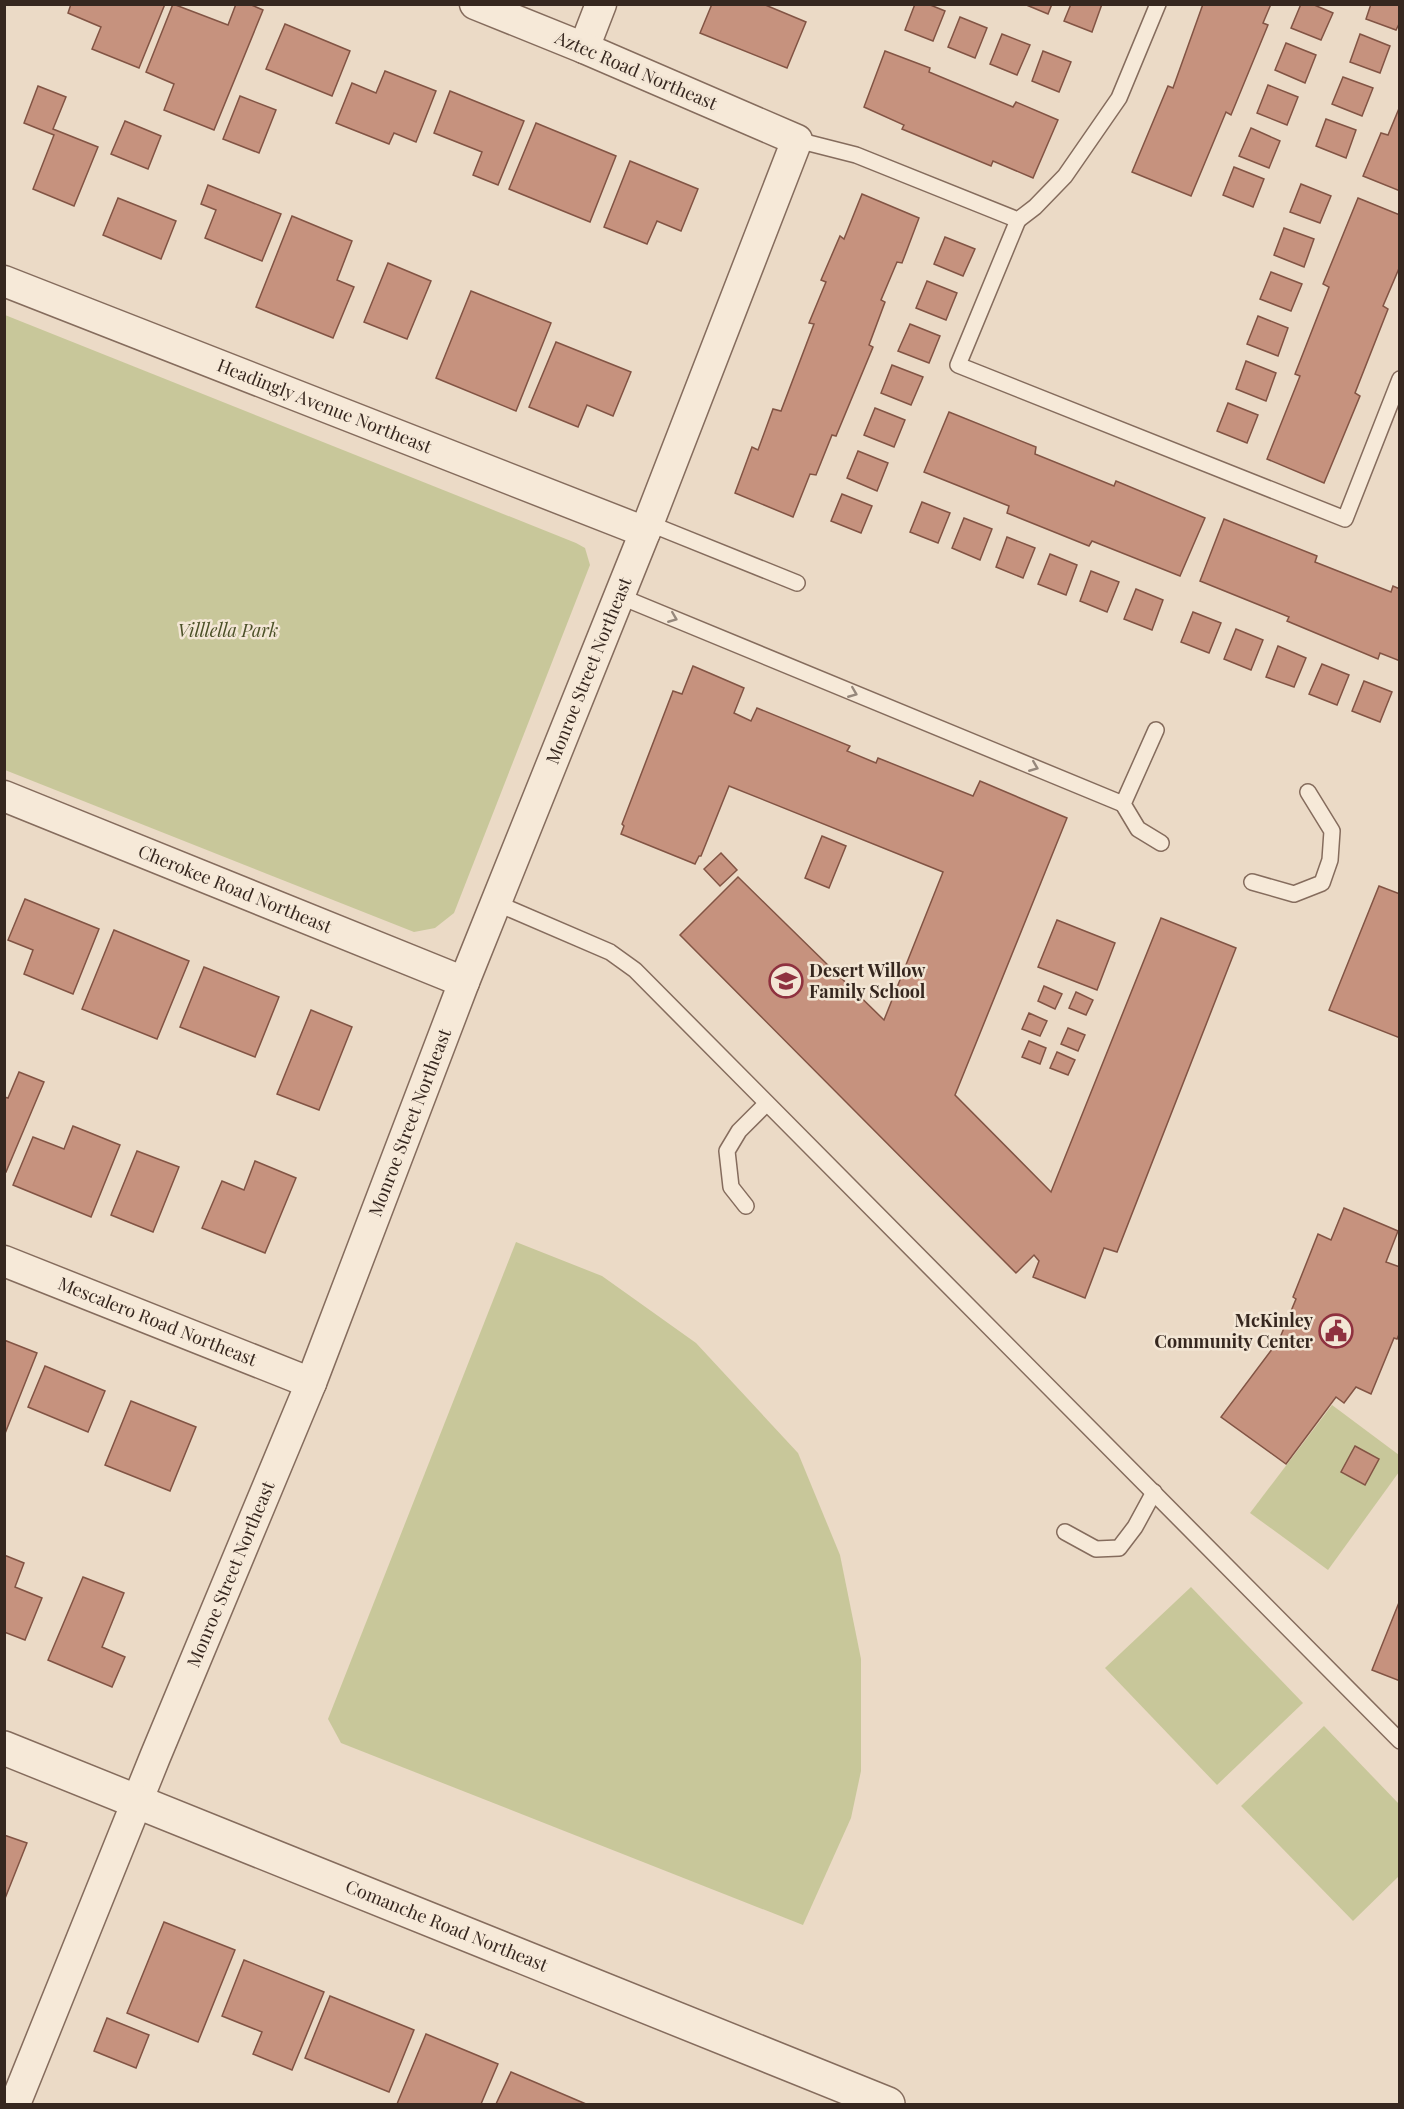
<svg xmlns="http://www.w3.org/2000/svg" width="1404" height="2109" font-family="'Playfair Display',serif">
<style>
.green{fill:#c8c79a}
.building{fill:#c6927e;stroke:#825444;stroke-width:1.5}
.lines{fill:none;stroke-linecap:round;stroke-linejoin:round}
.service-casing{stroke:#856c5d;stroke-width:18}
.minor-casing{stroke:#856c5d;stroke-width:33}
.tertiary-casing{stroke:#856c5d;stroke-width:36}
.service{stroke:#f6e9d8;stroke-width:15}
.minor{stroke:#f6e9d8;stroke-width:30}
.tertiary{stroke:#f6e9d8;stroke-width:33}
.oneway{stroke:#96887c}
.labels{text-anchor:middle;stroke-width:5;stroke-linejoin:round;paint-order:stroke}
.street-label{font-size:18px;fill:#36271f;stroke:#f3e6d5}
.park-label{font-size:18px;font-style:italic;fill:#4c5128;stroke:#f3e6d5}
.poi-label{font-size:18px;font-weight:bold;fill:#36271f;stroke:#f3e6d5;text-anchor:start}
</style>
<rect width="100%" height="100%" fill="#ebdac6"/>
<g class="green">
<path d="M5,315l571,228 9,5 5,17 -136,348 -19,15 -21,4 -409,-162z"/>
<path d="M516,1242l86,34 94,67 102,110 42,102 21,104v112l-10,47 -48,107 -462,-182 -13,-24z"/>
<path d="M1332,1405l67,50v17l-71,98 -78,-57z"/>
<path d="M1191,1587l112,116 -86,82 -112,-117z"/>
<path d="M1324,1726l75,78v72l-46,45 -112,-115z"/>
</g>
<g class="building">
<path d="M71,4h94l-26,64 -47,-19 9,-22 -33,-14z"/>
<path d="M173,4l55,21 8,-21h13l14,6 -49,120 -50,-20 10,-26 -28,-12z"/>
<path d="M712,4h51l43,18 -19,46 -87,-35z"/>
<path d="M915,4h13l17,7 -12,30 -28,-11z"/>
<path d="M1024,4h28l-4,10z"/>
<path d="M1071,4h31l-10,28 -28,-11z"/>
<path d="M1203,4h68l-8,19 5,2 -37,90 -5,-3 -35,84 -59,-24 36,-86 5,2z"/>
<path d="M1301,4h11l21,9 -12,27 -30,-12z"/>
<path d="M1371,4h29v18l-4,8 -30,-11z"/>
<path d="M960,17l27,11 -12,30 -27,-11z"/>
<path d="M285,24l65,27 -18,45 -66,-27z"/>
<path d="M1002,34l28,11 -13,30 -27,-11z"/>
<path d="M1360,34l30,12 -10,27 -30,-11z"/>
<path d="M1286,43l30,12 -11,28 -30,-13z"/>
<path d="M885,51l45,17 -1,4 84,35 3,-5 42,18 -25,58 -40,-17 -2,5 -89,-37 2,-4 -40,-18z"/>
<path d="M1043,51l28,11 -12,30 -27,-11z"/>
<path d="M385,71l51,20 -20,51 -22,-9 -5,11 -53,-21 16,-40 24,10z"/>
<path d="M1343,77l30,11 -11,28 -30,-12z"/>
<path d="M1268,85l30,12 -11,28 -30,-12z"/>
<path d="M38,86l28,11 -13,32 45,18 -24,59 -41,-17 21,-54 -30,-12z"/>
<path d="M450,91l74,30 -26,64 -25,-10 9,-23 -48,-19z"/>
<path d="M240,96l36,14 -17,43 -36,-14z"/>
<path d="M1400,106v85l-37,-15 18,-43 7,2z"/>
<path d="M1326,119l30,11 -10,28 -30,-12z"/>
<path d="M125,121l36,15 -13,33 -37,-15z"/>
<path d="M536,123l80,33 -26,66 -81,-33z"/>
<path d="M1251,128l29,13 -11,27 -30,-12z"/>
<path d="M630,161l68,28 -17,42 -24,-10 -10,23 -43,-17z"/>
<path d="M1234,167l30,12 -11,28 -30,-12z"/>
<path d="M1301,184l30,12 -11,27 -30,-11z"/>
<path d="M208,185l73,29 -19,47 -57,-23 11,-28 -15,-6z"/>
<path d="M862,194l57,24 -17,45 -5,-1 -16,38 4,2 -16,43 4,2 -37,89 -4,-1 -16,40 -6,-1 -17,43 -58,-24 17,-46 6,3 15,-41 8,2 33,-87 -5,-1 17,-41 -5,-2 19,-44 4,3z"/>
<path d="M118,198l58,23 -15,38 -58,-24z"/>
<path d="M1358,198l42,17v51l-17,40 5,3 -33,84 5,3 -36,87 -57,-24 33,-83 -5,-2 34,-87 -6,-3z"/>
<path d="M292,216l60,25 -15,39 17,7 -21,51 -77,-31z"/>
<path d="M1284,228l30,11 -10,28 -30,-12z"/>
<path d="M945,237l30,12 -12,27 -29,-12z"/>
<path d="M388,263l43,18 -24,58 -43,-17z"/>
<path d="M1271,272l31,12 -11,27 -31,-12z"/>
<path d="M927,281l30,12 -11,27 -30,-12z"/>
<path d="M471,291l80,32 -35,88 -80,-33z"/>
<path d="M1258,316l30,12 -10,28 -31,-12z"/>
<path d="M910,324l30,12 -11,27 -31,-12z"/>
<path d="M556,342l75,30 -18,44 -26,-11 -9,22 -49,-20z"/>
<path d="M1246,361l30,12 -10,28 -30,-12z"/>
<path d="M892,365l31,12 -12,28 -30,-12z"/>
<path d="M1228,403l30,12 -11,28 -30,-12z"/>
<path d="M875,408l30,12 -11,27 -30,-12z"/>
<path d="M949,412l87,35 -1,7 79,32 2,-5 89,37 -25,58 -88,-35 -3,5 -82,-33 2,-7 -85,-34z"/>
<path d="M858,451l30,12 -11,28 -30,-13z"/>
<path d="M842,494l30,12 -11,27 -30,-12z"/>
<path d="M922,502l28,11 -12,30 -28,-11z"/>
<path d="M964,518l28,11 -12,31 -28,-12z"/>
<path d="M1224,519l93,37 -2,6 76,30 2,-6 7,3v72l-20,-8 -2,6 -91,-38 2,-4 -89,-36z"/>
<path d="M1007,537l28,11 -12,30 -27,-11z"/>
<path d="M1050,554l27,11 -11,30 -28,-11z"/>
<path d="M1091,571l28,11 -12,30 -27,-11z"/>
<path d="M1136,589l27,11 -11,30 -28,-11z"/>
<path d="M1193,612l28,11 -12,30 -28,-11z"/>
<path d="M1236,629l27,11 -12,30 -27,-11z"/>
<path d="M1278,646l28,12 -12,29 -28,-10z"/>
<path d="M1322,664l27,11 -12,30 -28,-11z"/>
<path d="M693,666l51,22 -10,25 17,8 6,-13 93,38 -3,5 29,12 2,-5 95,38 7,-15 87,37 -112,277 96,97 110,-274 75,30 -119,304 -13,-4 -19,50 -52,-21 6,-16 -5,-6 -18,18 -336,-338 58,-58 146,143 59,-148 -214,-86 -28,70h-2l-4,8 -74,-30 3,-8 -2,-2 51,-133 9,3z"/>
<path d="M1364,681l28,11 -12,30 -28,-11z"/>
<path d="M822,836l24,10 -17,42 -24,-10z"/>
<path d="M721,853l16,17 -17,16 -16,-17z"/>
<path d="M1379,886l21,8v144l-71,-28z"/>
<path d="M25,899l74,30 -26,65 -49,-20 9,-24 -25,-10z"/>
<path d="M1057,920l58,23 -18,47 -59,-23z"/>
<path d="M114,930l75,31 -32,78 -75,-30z"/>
<path d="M204,967l75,30 -24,60 -75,-30z"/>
<path d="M1044,986l18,8 -7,15 -17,-8z"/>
<path d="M1076,992l17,8 -7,15 -17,-7z"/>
<path d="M311,1010l41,17 -33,83 -42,-16z"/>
<path d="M1029,1013l18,8 -7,15 -18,-7z"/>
<path d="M1068,1028l17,7 -7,16 -17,-7z"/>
<path d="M1029,1041l17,7 -6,16 -18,-7z"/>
<path d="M1057,1052l18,8 -7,15 -18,-7z"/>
<path d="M19,1072l25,10 -38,90 -2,-1v-74l4,1z"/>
<path d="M73,1126l47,19 -29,72 -78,-32 20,-48 31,12z"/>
<path d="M137,1151l42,16 -26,65 -42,-17z"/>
<path d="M255,1161l41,17 -31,75 -63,-25 20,-47 22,9z"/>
<path d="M1344,1208l54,23 -12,31 14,5v65l-3,7 -3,-1 -23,56 -15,-7 -12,16 -8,-6 -50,67 -65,-47 58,-77 17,-41 -3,-2 25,-63 13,6z"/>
<path d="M4,1340l33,13 -33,83z"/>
<path d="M45,1366l60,25 -17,41 -60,-25z"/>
<path d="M131,1401l65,26 -26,64 -65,-26z"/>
<path d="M1355,1446l24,13 -14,26 -24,-13z"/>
<path d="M4,1555l20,8 -9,24 27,11 -17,42 -21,-8z"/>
<path d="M83,1577l41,16 -22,54 23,10 -13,30 -64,-27z"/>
<path d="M1400,1600v81l-28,-11z"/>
<path d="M4,1835l23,8 -23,58z"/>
<path d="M164,1922l71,28 -37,92 -71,-29z"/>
<path d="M244,1960l80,32 -32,78 -39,-16 9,-22 -40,-16z"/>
<path d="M330,1996l84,34 -25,62 -84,-34z"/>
<path d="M107,2018l42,17 -13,33 -42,-17z"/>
<path d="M426,2034l72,30 -17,40h-84z"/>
<path d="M511,2072l75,32h-90z"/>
</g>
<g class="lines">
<defs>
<g id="service">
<path d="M797,140l59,15 162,65 17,-13 30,-31 54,-78 39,-94"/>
<path d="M1018,220l-60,145 387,154 55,-140"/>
<path d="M648,523l149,60"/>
<path d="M619,596l504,208"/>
<path d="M1156,730l-33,74 15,25 23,14"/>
<path d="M1252,882l42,12 28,-11 8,-23 2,-29 -24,-39"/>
<path d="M496,903l114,49 25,18 765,771"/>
<path d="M746,1206l-15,-19 -4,-36 12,-20 27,-27"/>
<path d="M1065,1532l31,17 23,-1 16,-21 19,-35"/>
</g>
<g id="minor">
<path d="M584,48l17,-44"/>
<path id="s1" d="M4,281l641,251"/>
<path id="s2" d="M4,796l460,186"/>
<path id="s3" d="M4,1261l307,122"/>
<path id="s4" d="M15,2104l140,-347 156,-374 153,-401 181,-450 152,-392 -213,-92 -109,-44"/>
</g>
<g id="tertiary">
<path id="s5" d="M4,1748l884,356"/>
</g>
</defs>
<use href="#service" class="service-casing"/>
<use href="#minor" class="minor-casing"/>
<use href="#tertiary" class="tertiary-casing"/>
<use href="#service" class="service"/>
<use href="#minor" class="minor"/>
<use href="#tertiary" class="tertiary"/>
</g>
<defs><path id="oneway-chevron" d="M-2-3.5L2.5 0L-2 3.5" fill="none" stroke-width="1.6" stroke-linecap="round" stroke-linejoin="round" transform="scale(1.5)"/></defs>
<g class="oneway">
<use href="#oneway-chevron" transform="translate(673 618) rotate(22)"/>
<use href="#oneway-chevron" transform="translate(853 693) rotate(22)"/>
<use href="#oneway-chevron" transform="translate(1034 767) rotate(22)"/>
</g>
<defs>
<symbol id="school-ring" viewBox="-11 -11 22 22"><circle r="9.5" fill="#f3e6d5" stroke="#8f313f" stroke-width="1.5"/><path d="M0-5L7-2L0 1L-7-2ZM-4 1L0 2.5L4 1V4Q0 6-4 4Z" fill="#8f313f"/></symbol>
<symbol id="civic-ring" viewBox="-11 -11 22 22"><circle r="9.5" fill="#f3e6d5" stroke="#8f313f" stroke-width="1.5"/><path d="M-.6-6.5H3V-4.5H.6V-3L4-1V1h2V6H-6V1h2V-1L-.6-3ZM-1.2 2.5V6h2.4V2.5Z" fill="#8f313f"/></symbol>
</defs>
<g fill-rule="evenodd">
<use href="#school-ring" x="767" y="962" width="38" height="38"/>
<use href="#civic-ring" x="1317" y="1312" width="38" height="38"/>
</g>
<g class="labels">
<g class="street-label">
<text transform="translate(636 71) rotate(23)" y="6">Aztec Road Northeast</text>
<text dy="6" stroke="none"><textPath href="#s1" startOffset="344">Headingly Avenue Northeast</textPath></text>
<text dy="6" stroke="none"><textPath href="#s4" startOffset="1544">Monroe Street Northeast</textPath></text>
<text dy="6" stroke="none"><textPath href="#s2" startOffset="249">Cherokee Road Northeast</textPath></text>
<text dy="6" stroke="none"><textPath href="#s4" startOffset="1058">Monroe Street Northeast</textPath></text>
<text dy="6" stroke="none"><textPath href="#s3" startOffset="165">Mescalero Road Northeast</textPath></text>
<text dy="6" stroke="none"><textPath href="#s4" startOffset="572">Monroe Street Northeast</textPath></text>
<text dy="6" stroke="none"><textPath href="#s5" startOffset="477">Comanche Road Northeast</textPath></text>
</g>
<g class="park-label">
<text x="228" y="637">Villlella Park</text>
</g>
<g class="poi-label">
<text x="809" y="977">Desert Willow<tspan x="809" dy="21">Family School</tspan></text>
<text x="1313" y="1327" text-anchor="end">McKinley<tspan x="1313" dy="21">Community Center</tspan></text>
</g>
</g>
<rect width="1404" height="2109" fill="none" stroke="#36271f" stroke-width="12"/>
</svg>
